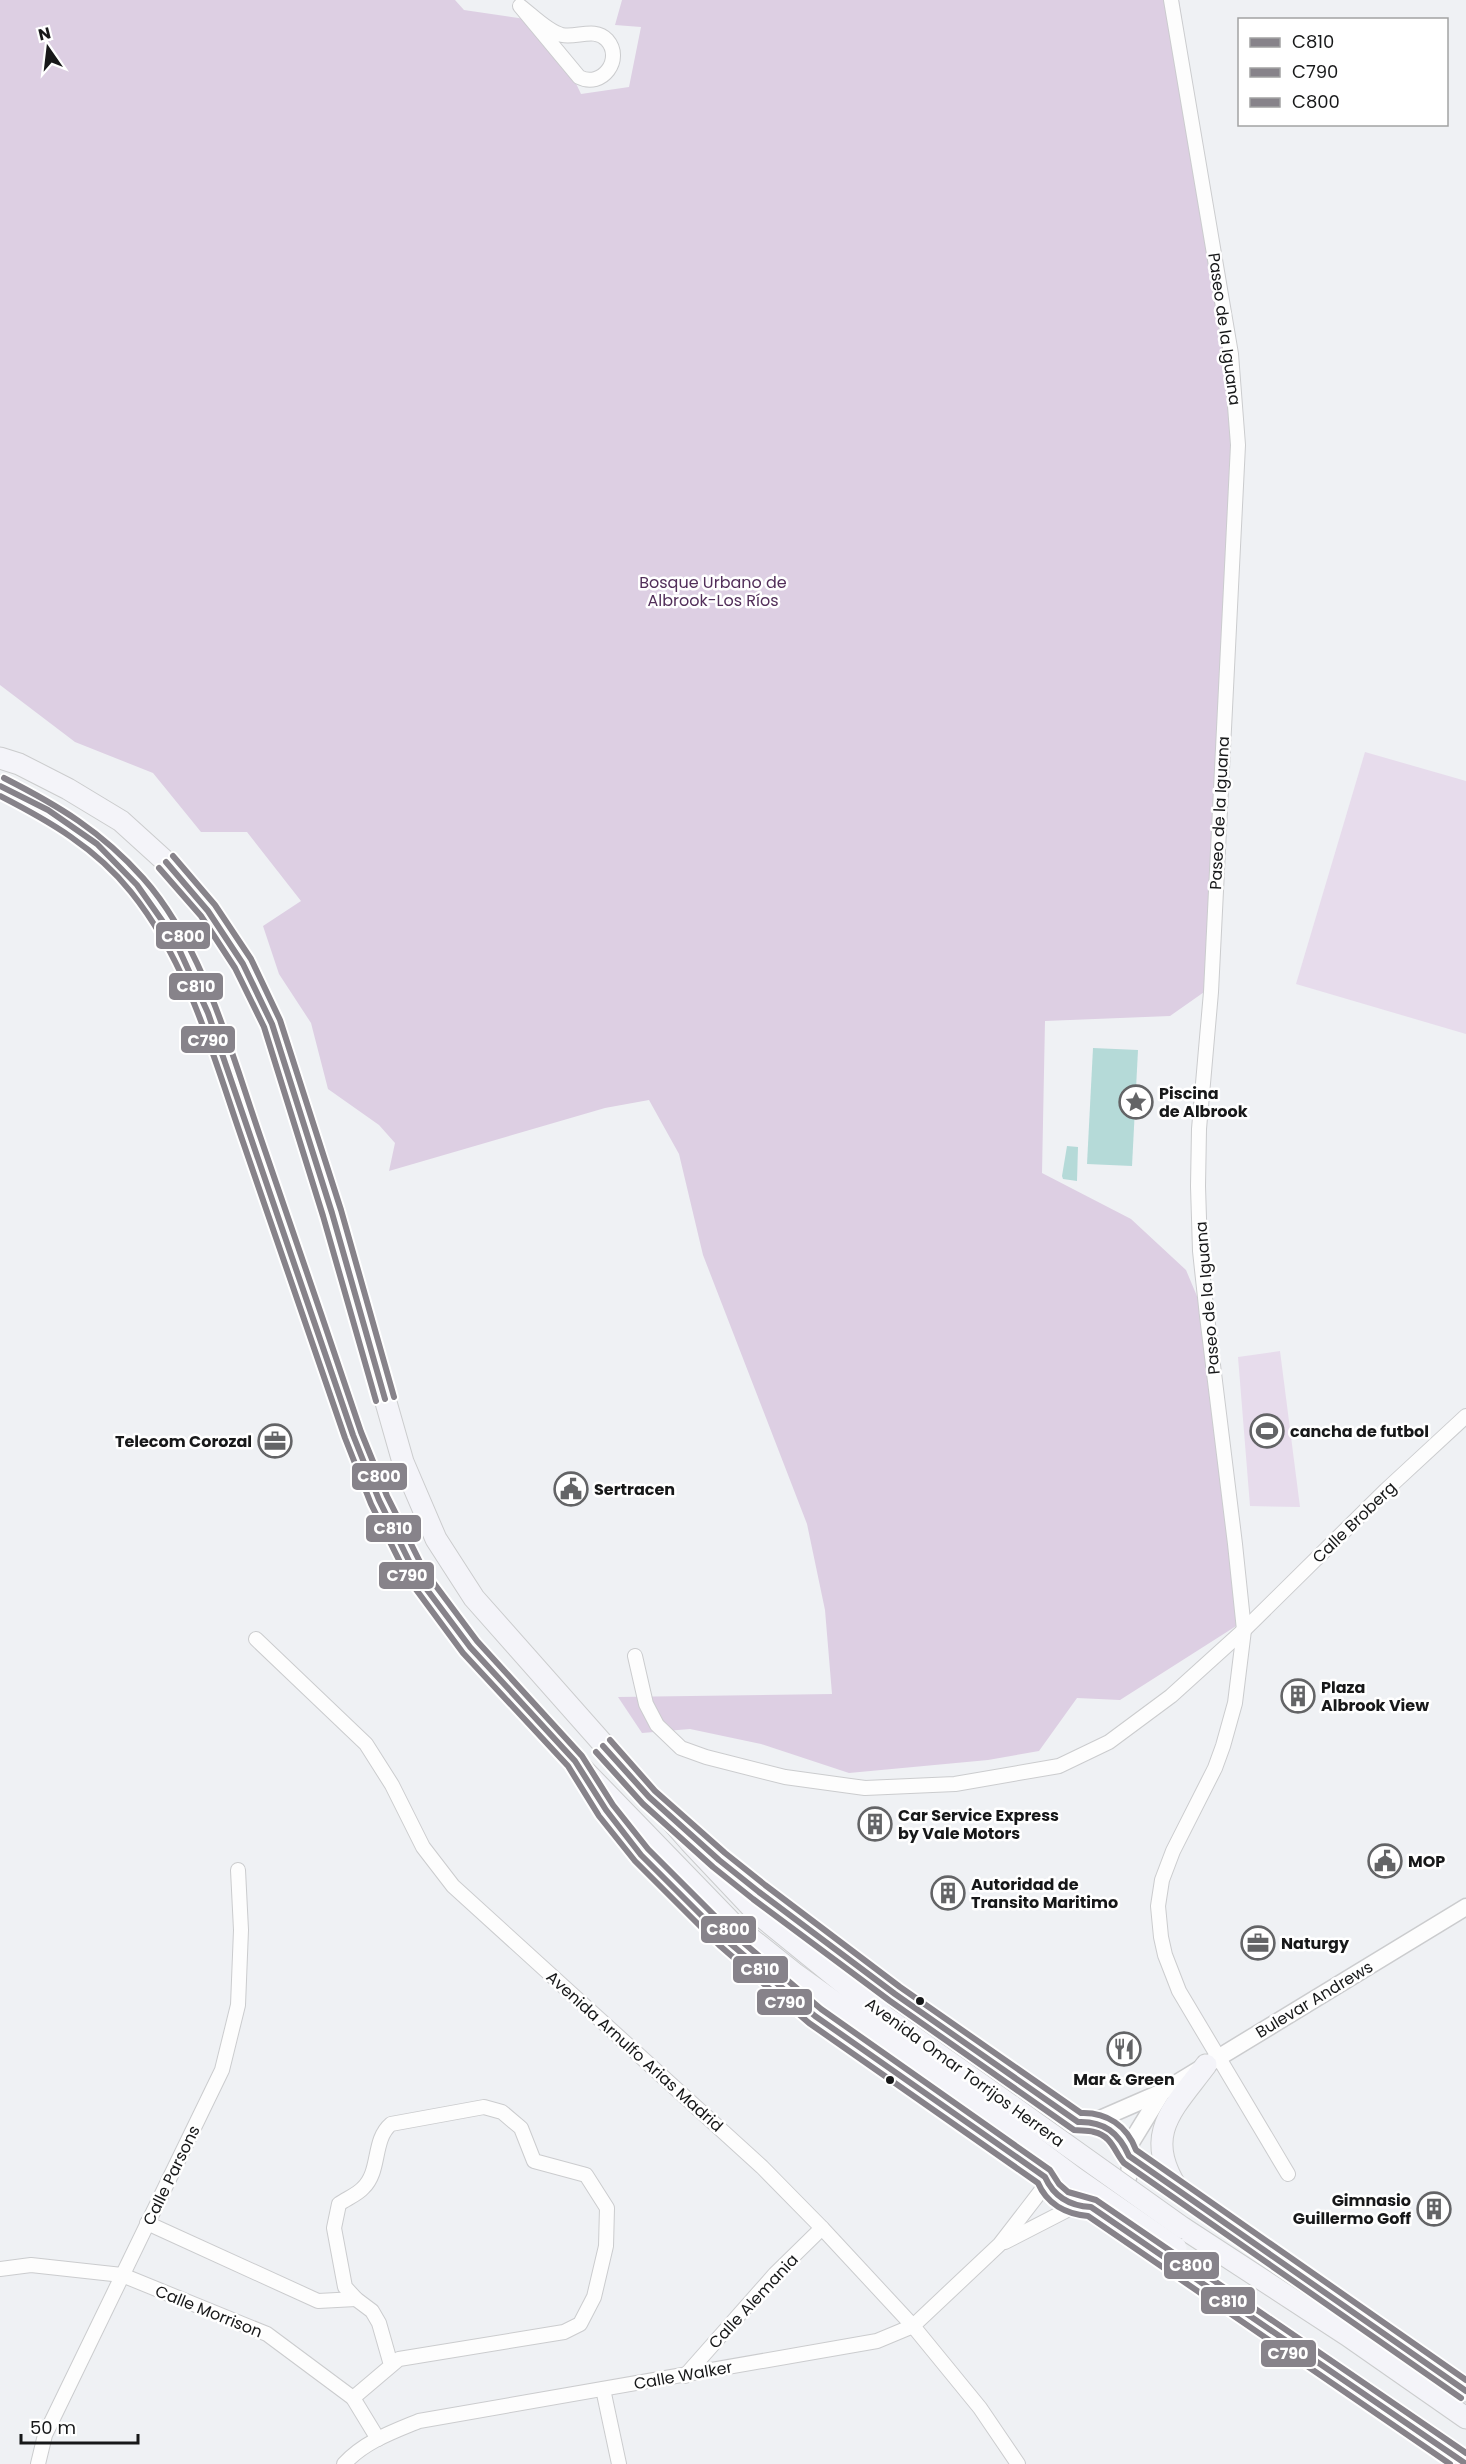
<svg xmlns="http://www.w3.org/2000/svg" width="1466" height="2464" font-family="Poppins,sans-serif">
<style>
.green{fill:#e7dcec}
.forest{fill:#ddcfe3}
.water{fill:#b5dad8}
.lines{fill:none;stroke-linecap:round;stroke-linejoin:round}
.minor-casing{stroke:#cbccce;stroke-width:16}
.tertiary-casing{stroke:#cbccce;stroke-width:19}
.primary-casing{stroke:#cbcccd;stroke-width:23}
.minor{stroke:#fdfdfd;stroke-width:14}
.tertiary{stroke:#fdfdfd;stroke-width:16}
.primary{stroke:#f4f4f9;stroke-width:21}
.primary-bridge-casing{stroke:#cbcccd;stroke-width:23;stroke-linecap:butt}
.primary-bridge{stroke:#f4f4f9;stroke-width:21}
.bus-1-casing{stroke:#fff;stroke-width:10}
.bus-2-casing{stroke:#fff;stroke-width:10}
.bus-3-casing{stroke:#fff;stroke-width:10}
.bus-1{stroke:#87838a;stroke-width:6}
.bus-2{stroke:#87838a;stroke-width:6}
.bus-3{stroke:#87838a;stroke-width:6}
.bus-dot{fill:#171819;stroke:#fff;stroke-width:2}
.labels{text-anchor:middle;stroke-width:5;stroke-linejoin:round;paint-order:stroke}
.street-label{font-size:16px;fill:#171819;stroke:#fff}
.park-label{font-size:16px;fill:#522f5a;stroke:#fff}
.poi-label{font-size:16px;font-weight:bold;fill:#171819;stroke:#fff;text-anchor:start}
.line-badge{stroke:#fff;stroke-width:2}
.badge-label{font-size:16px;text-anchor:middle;font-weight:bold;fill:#fff}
</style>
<rect width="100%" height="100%" fill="#eff1f4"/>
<g class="green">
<path d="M1365,752l101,29v253l-170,-50z"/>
<path d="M1280,1351l20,156 -50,-1 -12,-149z"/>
</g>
<path class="forest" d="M0,0h455l9,10 68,10 32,38 17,36 48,-7 12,-60 -26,-2 7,-25h557l28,190 29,248 -29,552 -37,26 -125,5 -3,152 89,46 55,51 21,50 22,114 15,187 -124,79 -43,-2 -38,53 -51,9 -139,13 -88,-29 -71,-15 -48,4 -24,-36 214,-3 -7,-84 -18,-86 -104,-269 -24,-101 -30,-54 -44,8 -216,63 6,-28 -16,-18 -51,-36 -17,-66 -32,-49 -16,-48 38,-25 -54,-69h-46l-48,-59 -78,-31 -75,-57z"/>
<g class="water">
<path d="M1093,1048l45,2 -6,116 -45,-2z"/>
<path d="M1067,1146l11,1 -1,34 -14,-2 -1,-3z"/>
</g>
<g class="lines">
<defs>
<g id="minor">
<path d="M1171,0l60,354 7,91 -27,547 -12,137 -1,57 2,65 7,65 28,228 9,86 -9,73 -12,43 -8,22 -42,83 -11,29 -4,26 3,31 4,18 14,36 109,183"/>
<path d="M520,6c12,9 28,26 42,29 15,3 33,-8 45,5 17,19 -5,49 -28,37z"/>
<path d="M256,1639l110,105 26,41 31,62 30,39 309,281 60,61 91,98 67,82 38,56"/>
<path d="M635,1656l11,48 11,21 24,23 25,9 79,20 80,11 90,-4 104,-18 50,-24 62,-46 73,-66 142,-140 80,-74"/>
<path d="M147,2223l171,78 38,-2"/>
<path d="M1005,2242l70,-36"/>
<path d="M0,2269l31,-4 91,10 145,59 86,64 25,41"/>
<path d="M685,2376l90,-102 47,-46"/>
<path d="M603,2389l16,75"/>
<path d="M353,2398l46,-39 165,-27 16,-8 14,-27 12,-51 1,-38 -21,-33 -52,-14 -13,-33 -19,-16 -18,-5 -93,17c-19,16 -10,47 -28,64 -5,6 -17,11 -24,16l-5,24 11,59 11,12 16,12 7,12 12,42"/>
<path d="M38,2464l7,-29 177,-365 16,-65 3,-75 -3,-60"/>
<path d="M344,2464c20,-22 48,-32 75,-43l458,-80 36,-15 87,-82 47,-61"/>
</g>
<g id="tertiary">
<circle cx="1087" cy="2164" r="43"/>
<path d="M1093,2122l69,-30 304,-185"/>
<path d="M1127,2149l35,-57"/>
</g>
<g id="primary">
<path d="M0,758l19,6 49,25 53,32 43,39 44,51 35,53 29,60 60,189 71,249 33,77 38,59 216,244 66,70 128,104 128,90"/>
<path d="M0,786l48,24 49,34 40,41 36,51 35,77 145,422 26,65 37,75 54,72 105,114 160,165 59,47 204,147"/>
<path d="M602,1805l39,50 84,84 90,77 230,161"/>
<path d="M728,1867l96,75 254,180"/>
<path d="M1129,2156l337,235"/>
<path d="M1177,2188c-35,-54 -3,-80 29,-123"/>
<path d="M1091,2207l375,257"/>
<path d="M1183,2228l164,107 119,83"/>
</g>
</defs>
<use href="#minor" class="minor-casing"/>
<use href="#tertiary" class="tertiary-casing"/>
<use href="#primary" class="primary-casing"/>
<use href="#minor" class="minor"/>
<use href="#tertiary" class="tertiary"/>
<use href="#primary" class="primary"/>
<defs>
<g id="primary-bridge">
<path d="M1012,2106l171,122"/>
<path d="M998,2120l77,58 101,70"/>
</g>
</defs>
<use href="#primary-bridge" class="primary-bridge-casing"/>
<use href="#primary-bridge" class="primary-bridge"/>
<defs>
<g id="bus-1">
<path d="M0,786l48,24 49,34 40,41 36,51 35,77 145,422 26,65 37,75 54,72 105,114 31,49 35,45 84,84 90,77 230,161c9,20 24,29 46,30l375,257"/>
<path d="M166,862l42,49 35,53 29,60 60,189 53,186"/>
<path d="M603,1746l46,51 70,63 40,32 136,102 183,128c26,-1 41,11 51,34l337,235"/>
</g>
<g id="bus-2">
<path d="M0,796c49,25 96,52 131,96 58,72 82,164 112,250 34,99 68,198 102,296l26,66 38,76 54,73 105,113 31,50 36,45 84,84 90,78 229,160c9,21 28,31 50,33l362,248"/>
<path d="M159,868l42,48 34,52 29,59 59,189 53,185"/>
<path d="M596,1752l47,52 70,63 40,32 137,102 184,129c6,1 13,0 20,2 18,4 20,19 30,31l337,235"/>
</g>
<g id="bus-3">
<path d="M4,778c55,28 97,53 139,100 60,67 88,174 117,258 34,99 68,197 101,296l26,64 37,74 53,71 105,115 31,49 35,44 83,83 90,77 229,161 9,14 9,8 28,8 370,253"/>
<path d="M173,856l42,49 36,54 29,61 61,190 53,187"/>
<path d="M610,1740l45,51 70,62 40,32 135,102 181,126c26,-1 46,13 55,37l330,230"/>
</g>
</defs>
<use href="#bus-1" class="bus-1-casing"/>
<use href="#bus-2" class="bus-2-casing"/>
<use href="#bus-3" class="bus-3-casing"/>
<use href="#bus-1" class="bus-1"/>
<use href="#bus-2" class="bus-2"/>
<use href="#bus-3" class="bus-3"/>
</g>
<defs>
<symbol id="sight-ring" viewBox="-11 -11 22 22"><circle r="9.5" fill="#fff" stroke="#636466" stroke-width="1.5"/><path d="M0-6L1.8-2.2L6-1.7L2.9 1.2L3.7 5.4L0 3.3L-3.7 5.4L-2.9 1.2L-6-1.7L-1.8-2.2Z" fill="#636466"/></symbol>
<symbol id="stadium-ring" viewBox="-11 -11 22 22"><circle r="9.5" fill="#fff" stroke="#636466" stroke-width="1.5"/><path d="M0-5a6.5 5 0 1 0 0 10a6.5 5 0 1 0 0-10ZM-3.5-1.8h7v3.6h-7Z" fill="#636466"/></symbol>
<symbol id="office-ring" viewBox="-11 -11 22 22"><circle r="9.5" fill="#fff" stroke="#636466" stroke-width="1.5"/><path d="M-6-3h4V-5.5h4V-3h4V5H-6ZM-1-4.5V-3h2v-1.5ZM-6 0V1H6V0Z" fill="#636466"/></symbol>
<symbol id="civic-ring" viewBox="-11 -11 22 22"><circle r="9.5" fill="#fff" stroke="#636466" stroke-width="1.5"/><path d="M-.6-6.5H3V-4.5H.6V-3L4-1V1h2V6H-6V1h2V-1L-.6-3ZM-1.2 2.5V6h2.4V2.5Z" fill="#636466"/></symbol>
<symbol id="building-ring" viewBox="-11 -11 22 22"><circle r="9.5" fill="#fff" stroke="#636466" stroke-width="1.5"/><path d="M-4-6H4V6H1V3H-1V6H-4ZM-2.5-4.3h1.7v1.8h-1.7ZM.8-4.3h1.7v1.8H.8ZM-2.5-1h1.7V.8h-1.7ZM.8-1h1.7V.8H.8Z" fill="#636466"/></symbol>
<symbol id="restaurant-ring" viewBox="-11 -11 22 22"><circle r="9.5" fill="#fff" stroke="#636466" stroke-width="1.5"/><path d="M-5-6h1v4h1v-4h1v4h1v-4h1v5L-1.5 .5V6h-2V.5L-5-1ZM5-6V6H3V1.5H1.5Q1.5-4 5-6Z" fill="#636466"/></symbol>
</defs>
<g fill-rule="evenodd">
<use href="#sight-ring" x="1117" y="1083" width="38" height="38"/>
<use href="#stadium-ring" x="1248" y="1412" width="38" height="38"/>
<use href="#office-ring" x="256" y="1422" width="38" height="38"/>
<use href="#civic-ring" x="552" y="1470" width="38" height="38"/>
<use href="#building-ring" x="1279" y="1677" width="38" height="38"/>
<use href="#building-ring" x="856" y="1805" width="38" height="38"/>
<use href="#civic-ring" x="1366" y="1842" width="38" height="38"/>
<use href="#building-ring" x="929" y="1874" width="38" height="38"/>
<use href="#office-ring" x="1239" y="1924" width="38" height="38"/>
<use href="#restaurant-ring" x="1105" y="2030" width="38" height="38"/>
<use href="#building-ring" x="1415" y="2190" width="38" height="38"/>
</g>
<g class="bus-dot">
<circle cx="920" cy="2001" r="5"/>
<circle cx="890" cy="2080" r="5"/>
</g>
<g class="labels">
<g class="street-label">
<text transform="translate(1225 329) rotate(82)" y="6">Paseo de la Iguana</text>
<text transform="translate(1219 813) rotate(-87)" y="6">Paseo de la Iguana</text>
<text transform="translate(1207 1298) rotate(-95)" y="6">Paseo de la Iguana</text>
<text transform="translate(1354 1522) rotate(-44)" y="6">Calle Broberg</text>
<text transform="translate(1314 1999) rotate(-31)" y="6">Bulevar Andrews</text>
<text transform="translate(635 2051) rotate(42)" y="6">Avenida Arnulfo Arias Madrid</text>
<text transform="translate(965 2072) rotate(36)" y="6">Avenida Omar Torrijos Herrera</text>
<text transform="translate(171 2175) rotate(-64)" y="6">Calle Parsons</text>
<text transform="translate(753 2301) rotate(-47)" y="6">Calle Alemania</text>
<text transform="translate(209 2311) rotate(22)" y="6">Calle Morrison</text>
<text transform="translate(683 2375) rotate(-10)" y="6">Calle Walker</text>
</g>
<g class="park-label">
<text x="713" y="588">Bosque Urbano de<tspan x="713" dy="18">Albrook-Los Ríos</tspan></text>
</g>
<g class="poi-label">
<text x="1159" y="1099">Piscina<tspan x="1159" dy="18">de Albrook</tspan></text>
<text x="1290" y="1437">cancha de futbol</text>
<text x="252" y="1447" text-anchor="end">Telecom Corozal</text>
<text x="594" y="1495">Sertracen</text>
<text x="1321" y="1693">Plaza<tspan x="1321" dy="18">Albrook View</tspan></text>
<text x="898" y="1821">Car Service Express<tspan x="898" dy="18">by Vale Motors</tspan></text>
<text x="1408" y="1867">MOP</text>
<text x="971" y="1890">Autoridad de<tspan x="971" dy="18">Transito Maritimo</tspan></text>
<text x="1281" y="1949">Naturgy</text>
<text x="1124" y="2085" text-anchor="middle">Mar &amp; Green</text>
<text x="1411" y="2206" text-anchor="end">Gimnasio<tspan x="1411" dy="18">Guillermo Goff</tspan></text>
</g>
</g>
<g class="line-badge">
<rect x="155" y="921" width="56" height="29" rx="6" fill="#87838a"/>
<rect x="168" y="972" width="56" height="29" rx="6" fill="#87838a"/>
<rect x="180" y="1025" width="56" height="29" rx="6" fill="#87838a"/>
<rect x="351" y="1462" width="57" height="29" rx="6" fill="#87838a"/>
<rect x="365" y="1514" width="57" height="29" rx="6" fill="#87838a"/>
<rect x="378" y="1561" width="57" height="29" rx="6" fill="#87838a"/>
<rect x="700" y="1915" width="57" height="29" rx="6" fill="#87838a"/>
<rect x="732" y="1955" width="57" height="29" rx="6" fill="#87838a"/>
<rect x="756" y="1988" width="57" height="28" rx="6" fill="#87838a"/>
<rect x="1163" y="2251" width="57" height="29" rx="6" fill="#87838a"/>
<rect x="1200" y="2286" width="56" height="29" rx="6" fill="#87838a"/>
<rect x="1260" y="2339" width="57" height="29" rx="6" fill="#87838a"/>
</g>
<g class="badge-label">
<text x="183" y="942">C800</text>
<text x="196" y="992">C810</text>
<text x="208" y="1046">C790</text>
<text x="379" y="1482">C800</text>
<text x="393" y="1534">C810</text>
<text x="407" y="1581">C790</text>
<text x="728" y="1935">C800</text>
<text x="760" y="1975">C810</text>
<text x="785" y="2008">C790</text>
<text x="1191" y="2271">C800</text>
<text x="1228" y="2307">C810</text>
<text x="1288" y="2359">C790</text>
</g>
<rect x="1238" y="18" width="210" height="108" fill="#ffffff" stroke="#a2a3a3" stroke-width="1.5"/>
<rect x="1250" y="38" width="30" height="9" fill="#87838a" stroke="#a2a3a3" stroke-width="1.5"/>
<text x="1292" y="48" font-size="18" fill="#171819">C810</text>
<rect x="1250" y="68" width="30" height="9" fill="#87838a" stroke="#a2a3a3" stroke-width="1.5"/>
<text x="1292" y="78" font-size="18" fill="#171819">C790</text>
<rect x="1250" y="98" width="30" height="9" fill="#87838a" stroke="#a2a3a3" stroke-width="1.5"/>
<text x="1292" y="108" font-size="18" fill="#171819">C800</text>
<g transform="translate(48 48) rotate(346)" stroke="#ffffff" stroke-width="4.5" paint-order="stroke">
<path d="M0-4.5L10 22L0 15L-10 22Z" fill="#171819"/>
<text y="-9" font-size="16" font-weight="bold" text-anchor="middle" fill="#171819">N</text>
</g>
<path d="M21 2434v9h117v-9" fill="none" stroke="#171819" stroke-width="3"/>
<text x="30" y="2434" font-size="18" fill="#171819" stroke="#ffffff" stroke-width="4.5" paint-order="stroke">50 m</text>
</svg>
